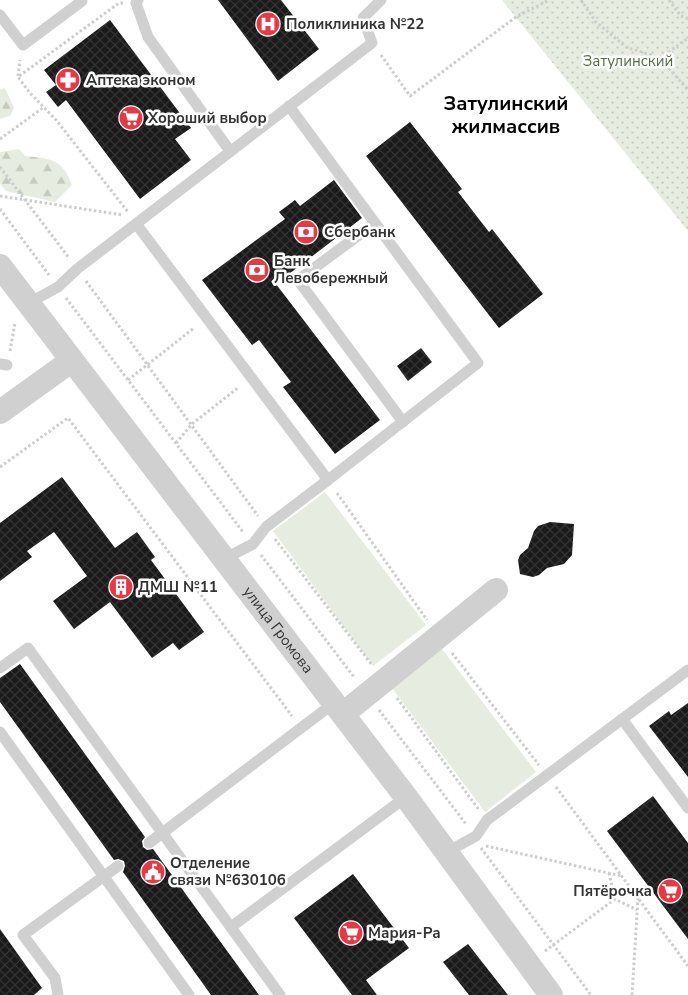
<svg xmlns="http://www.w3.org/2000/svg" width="688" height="995" font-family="'Nunito Sans',sans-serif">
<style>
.green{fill:#e6ecdf}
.forest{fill:url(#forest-firs)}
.park{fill:url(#park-dots)}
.building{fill:url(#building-cross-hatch)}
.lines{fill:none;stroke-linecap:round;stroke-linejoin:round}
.path{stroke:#cdcdcd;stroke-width:3;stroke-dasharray:2.5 2.5;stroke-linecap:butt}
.lane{stroke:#d0d0d0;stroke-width:11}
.street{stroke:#d0d0d0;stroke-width:24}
.labels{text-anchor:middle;stroke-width:5;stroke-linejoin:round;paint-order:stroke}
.poi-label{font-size:15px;font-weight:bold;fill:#333;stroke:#fff;text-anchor:start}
.park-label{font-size:15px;fill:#56703f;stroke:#fff}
.street-label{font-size:15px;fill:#333;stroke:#fff}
.district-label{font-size:20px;font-weight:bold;fill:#000;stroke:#fff}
</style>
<defs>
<pattern id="forest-firs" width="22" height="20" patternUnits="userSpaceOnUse" patternTransform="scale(1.25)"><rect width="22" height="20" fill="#e6ecdf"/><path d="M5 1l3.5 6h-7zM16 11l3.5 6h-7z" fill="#c6cbc0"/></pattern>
<pattern id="park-dots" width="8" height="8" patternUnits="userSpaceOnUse" patternTransform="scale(1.25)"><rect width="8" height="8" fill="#e6ecdf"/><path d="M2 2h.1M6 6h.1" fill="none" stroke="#c6cbc0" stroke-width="1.8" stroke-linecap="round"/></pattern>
<pattern id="building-cross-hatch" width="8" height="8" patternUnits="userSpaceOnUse" patternTransform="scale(1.25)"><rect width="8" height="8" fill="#1a1a1a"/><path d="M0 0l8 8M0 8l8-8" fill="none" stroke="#333"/></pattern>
</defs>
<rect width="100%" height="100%" fill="#fff"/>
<g class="green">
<path d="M325,492l101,133 -53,41 -100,-135z"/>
<path d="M442,649l94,123 -51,40 -93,-124z"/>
</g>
<g class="forest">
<path d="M5,88l9,20 -4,8 -10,3v-29z"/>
<path d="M19,149l6,7c26,3 37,2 47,29l-17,17 -49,-11 -6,-7v-32z"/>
</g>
<path class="park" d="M502,0h186v231l-8,-10z"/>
<g class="building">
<path d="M218,0h63l38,49 -41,32z"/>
<path d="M110,20l81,108 -16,11 16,21 -51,39 -74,-99 -8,7 -12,-15 10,-7 -12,-15z"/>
<path d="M410,122l52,67 -4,3 31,40 3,-3 51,65 -44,34 -133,-172z"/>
<path d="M334,180l28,38 -86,66 104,136 -45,34 -52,-67 8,-5 -32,-42 -7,5 -50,-65 83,-61 -6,-7 16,-12 5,6z"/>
<path d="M421,348l11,14 -24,19 -11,-15z"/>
<path d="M62,477l53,71 22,-16 18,25 -4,3 53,72 -25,18 -6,-7 -21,15 -42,-56 -36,27 -21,-28 34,-25 -33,-44 -27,19 5,6 -32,24v-58z"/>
<path d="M550,522l24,2 -2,31 -8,9 -17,4 -8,7 -6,2 -13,-3 -2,-14 2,-5 8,-7 6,-17 4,-5z"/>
<path d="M20,664l125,173 -3,4 1,6 4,3 6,-1 106,146h-48l-88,-123 2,-6 -1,-5 -6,-2 -4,1 -114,-158v-24z"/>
<path d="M688,703v74l-39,-51 20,-15 2,4z"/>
<path d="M653,796l35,47v96l-81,-108z"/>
<path d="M353,874l56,74 -43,32 11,15h-25l-58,-77z"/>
<path d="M0,929l42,59 -8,7h-34z"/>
<path d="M468,944l40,51h-39l-26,-33z"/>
</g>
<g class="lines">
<g class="path">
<path d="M581,0l15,22 30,25 34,11 28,32"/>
<path d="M669,0l12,16 7,3"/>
<path d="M123,3h-4l-101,74 12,16 27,28 71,91"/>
<path d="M381,55l29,41 106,-79 33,-17"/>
<path d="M660,58l28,-20"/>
<path d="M18,76l2,-16"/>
<path d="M0,139l44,-32"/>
<path d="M0,167l69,91"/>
<path d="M0,196l123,19"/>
<path d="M0,209l49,66"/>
<path d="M86,281l172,235"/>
<path d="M66,298l177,234"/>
<path d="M10,351l5,-28"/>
<path d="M128,380l66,-52"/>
<path d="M176,443l16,-19 47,-37"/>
<path d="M0,467l68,-49 224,298"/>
<path d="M337,493l90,127"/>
<path d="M275,539l97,126"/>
<path d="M261,555l93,122"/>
<path d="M452,653l87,112"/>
<path d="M397,698l82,112"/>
<path d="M379,710l87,114"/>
<path d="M556,787l132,179"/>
<path d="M486,846l136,30"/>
<path d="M481,848l110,147"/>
<path d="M609,873l6,26 22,11"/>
<path d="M545,951l70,-52"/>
<path d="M632,995l6,-97"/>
</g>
<g class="lane">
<path d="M138,0l-2,3 12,34 82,114"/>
<path d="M0,15l23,30 59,-44"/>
<path d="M289,106l189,257 -150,117"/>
<path d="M375,223l-77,57 105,142"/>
<path d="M137,225l191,255 -62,47 -13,17 -29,15"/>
<path d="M29,303l29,-16 19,-18 295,-226 -9,-25 18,-18"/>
<path d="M0,364l7,1"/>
<path d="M0,668l28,-20 252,347"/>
<path d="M622,719l66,89"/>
<path d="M0,732l189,263"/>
<path d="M149,843l185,-140"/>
<path d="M447,852l29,-16 11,-16 201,-150"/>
<path d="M231,927l175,-130"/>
<path d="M58,995l-3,-17 -32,-43 95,-69"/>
</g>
<g class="street">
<path id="s1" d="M0,266l406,531 145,198"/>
<path d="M0,412l71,-51"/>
<path d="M343,714l153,-124"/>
</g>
</g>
<defs>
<symbol id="hospital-disc" viewBox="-11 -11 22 22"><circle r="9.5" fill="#e63946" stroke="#fff"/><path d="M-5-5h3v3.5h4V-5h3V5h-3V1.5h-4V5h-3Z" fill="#fff"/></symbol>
<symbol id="pharmacy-disc" viewBox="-11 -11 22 22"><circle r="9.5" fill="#e63946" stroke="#fff"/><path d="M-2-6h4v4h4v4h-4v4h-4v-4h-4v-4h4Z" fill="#fff"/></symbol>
<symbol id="supermarket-disc" viewBox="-11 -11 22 22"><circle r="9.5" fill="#e63946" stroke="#fff"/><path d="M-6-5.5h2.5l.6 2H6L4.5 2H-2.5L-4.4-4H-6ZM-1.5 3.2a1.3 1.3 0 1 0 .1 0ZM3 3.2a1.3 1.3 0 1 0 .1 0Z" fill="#fff"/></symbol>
<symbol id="bank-disc" viewBox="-11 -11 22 22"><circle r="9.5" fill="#e63946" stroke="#fff"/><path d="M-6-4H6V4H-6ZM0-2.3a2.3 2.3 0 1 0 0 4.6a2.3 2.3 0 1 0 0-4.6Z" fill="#fff"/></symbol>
<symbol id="building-disc" viewBox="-11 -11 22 22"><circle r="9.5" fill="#e63946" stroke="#fff"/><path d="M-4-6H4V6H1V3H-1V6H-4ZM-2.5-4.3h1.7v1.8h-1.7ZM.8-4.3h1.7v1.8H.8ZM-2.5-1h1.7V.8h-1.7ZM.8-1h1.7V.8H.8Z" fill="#fff"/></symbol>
<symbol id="civic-disc" viewBox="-11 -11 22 22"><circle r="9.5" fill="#e63946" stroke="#fff"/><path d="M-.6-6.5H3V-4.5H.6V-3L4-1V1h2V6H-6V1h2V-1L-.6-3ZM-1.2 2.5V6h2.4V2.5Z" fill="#fff"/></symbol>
</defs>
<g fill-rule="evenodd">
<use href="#hospital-disc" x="254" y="10" width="28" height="28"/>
<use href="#pharmacy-disc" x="54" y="66" width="28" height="28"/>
<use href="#supermarket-disc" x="117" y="104" width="28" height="28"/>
<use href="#bank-disc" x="292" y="218" width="28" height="28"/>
<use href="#bank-disc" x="243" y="256" width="28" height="28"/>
<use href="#building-disc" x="107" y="573" width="28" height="28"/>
<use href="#civic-disc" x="139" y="858" width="28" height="28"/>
<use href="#supermarket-disc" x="656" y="877" width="28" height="28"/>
<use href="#supermarket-disc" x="337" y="919" width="28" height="28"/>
</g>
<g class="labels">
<g class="poi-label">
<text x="286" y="29">Поликлиника №22</text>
<text x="86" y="85">Аптека эконом</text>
<text x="148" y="123">Хороший выбор</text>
<text x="324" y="237">Сбербанк</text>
<text x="274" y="266">Банк<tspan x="274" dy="17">Левобережный</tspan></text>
<text x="138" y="592">ДМШ №11</text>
<text x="170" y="868">Отделение<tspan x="170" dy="17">связи №630106</tspan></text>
<text x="652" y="896" text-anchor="end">Пятёрочка</text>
<text x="368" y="938">Мария-Ра</text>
</g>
<g class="park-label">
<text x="628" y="66">Затулинский</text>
</g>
<g class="street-label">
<text dy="5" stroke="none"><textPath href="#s1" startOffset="458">улица Громова</textPath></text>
</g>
<g class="district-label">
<text x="506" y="110">Затулинский<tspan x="506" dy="23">жилмассив</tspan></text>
</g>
</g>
</svg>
